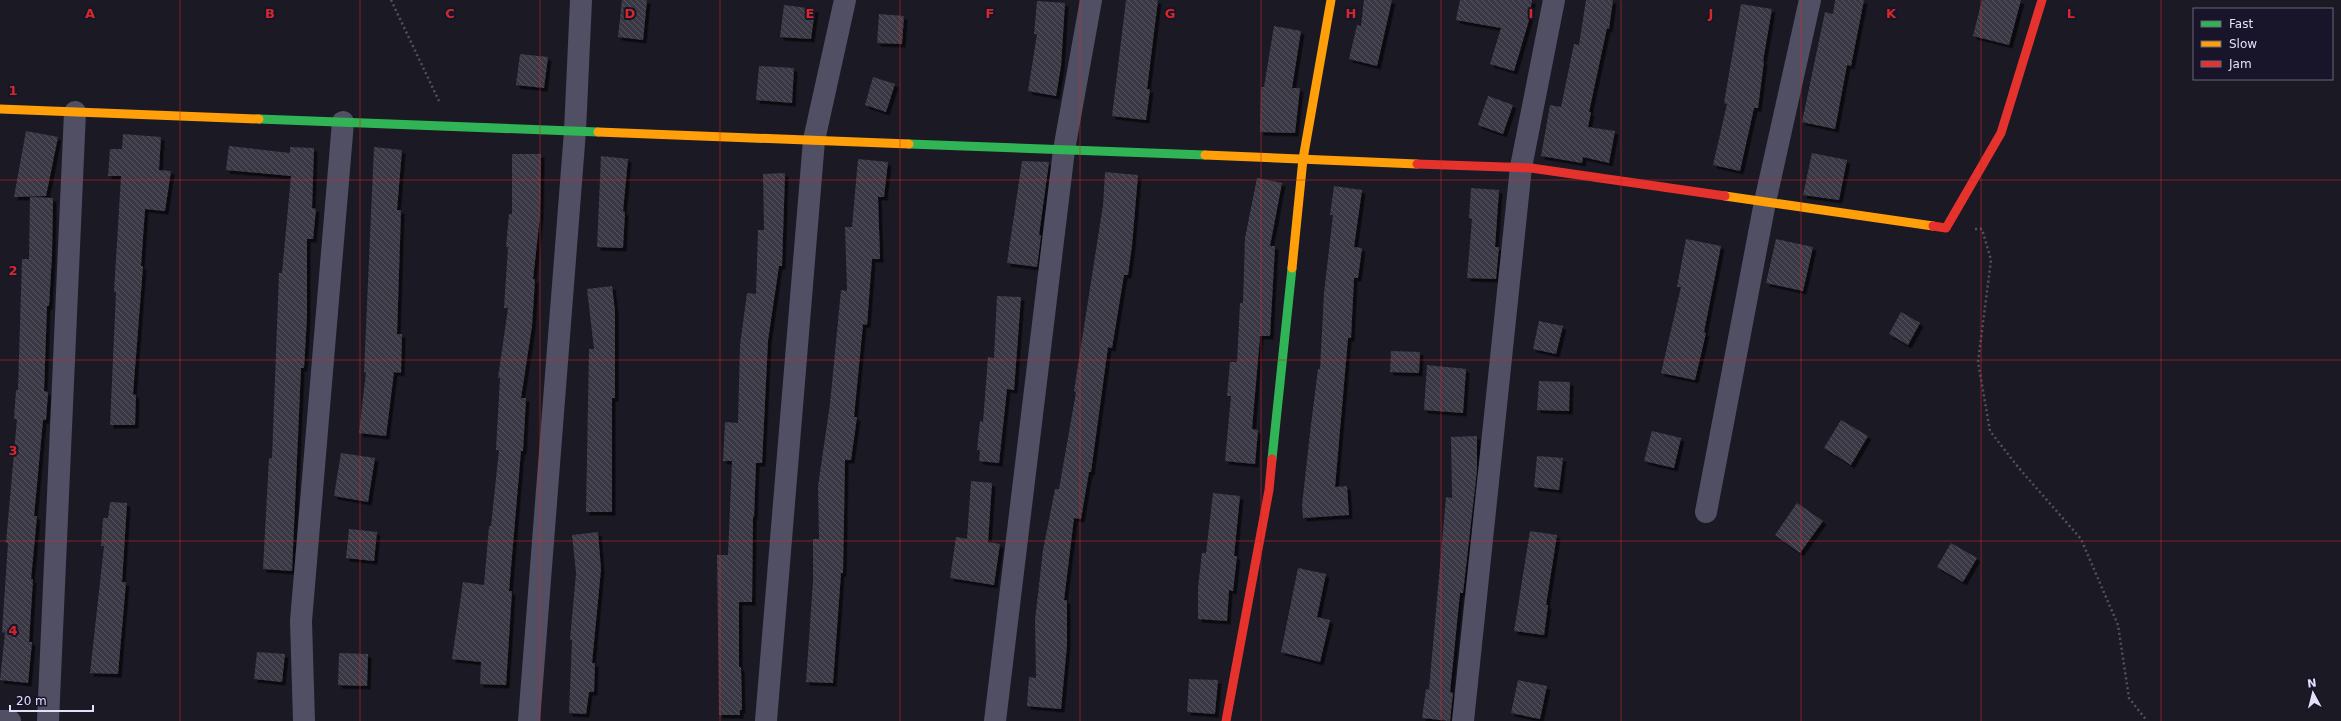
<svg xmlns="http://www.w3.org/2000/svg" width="2341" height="721" font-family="'DejaVu Sans',sans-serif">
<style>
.building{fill:url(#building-back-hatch);filter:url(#shadow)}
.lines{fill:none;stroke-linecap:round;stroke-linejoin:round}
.path{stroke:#4b5561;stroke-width:2.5;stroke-dasharray:2 3;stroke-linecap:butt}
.street{stroke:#504f64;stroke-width:22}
.fast{stroke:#30b455;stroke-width:9}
.slow{stroke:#ff9f0a;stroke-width:9}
.jam{stroke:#e5322d;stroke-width:9}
.grid{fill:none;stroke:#d62828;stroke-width:1;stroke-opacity:0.55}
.grid-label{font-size:13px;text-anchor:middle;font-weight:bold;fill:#d62828;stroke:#181429;stroke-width:4;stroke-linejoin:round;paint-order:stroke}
</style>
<defs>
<pattern id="building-back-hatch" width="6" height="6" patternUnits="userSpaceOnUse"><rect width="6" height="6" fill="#3a3845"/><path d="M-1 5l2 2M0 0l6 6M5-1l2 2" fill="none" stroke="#565461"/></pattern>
<filter id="shadow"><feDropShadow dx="3.5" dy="3.5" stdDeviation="0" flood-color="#0009"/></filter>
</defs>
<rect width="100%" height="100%" fill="#1b1924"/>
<g class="building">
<path d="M622,0h25l-4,40 -25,-3z"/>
<path d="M1126,0h32l-11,89h3l-4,31 -34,-4z"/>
<path d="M1364,0h28l-15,66 -28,-7 8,-34 4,1z"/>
<path d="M1460,0h72l-3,20 -15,51 -24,-7 11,-36 -45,-8z"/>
<path d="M1586,0h27l-4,29 -2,-1 -18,84h2l-3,15 27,4 -6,32 -26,-6 -1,6 -41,-7 9,-51 11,2 13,-63 5,1z"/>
<path d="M1835,0h29l-13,66 -4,-1 -12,64 -33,-7 23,-110 8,2z"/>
<path d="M1982,0h39l-12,45 -36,-9z"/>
<path d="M1037,1l28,2 -4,63 -5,30 -28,-5 9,-57h-3z"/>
<path d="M1741,4l31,5 -9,52h1l-6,47h-4l-14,63 -27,-6 14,-61 -3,-1z"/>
<path d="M784,5l31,4 -4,30 -31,-2z"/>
<path d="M879,14l25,2 -2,28 -25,-1z"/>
<path d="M1274,26l27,5 -9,57h8l-5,45 -35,-1 1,-45h3z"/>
<path d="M520,54l28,3 -4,31 -28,-3z"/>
<path d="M759,66l35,2 -2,35 -36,-3z"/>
<path d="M873,77l22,7 -9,28 -21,-7z"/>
<path d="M1488,96l25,9 -10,29 -25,-9z"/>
<path d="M26,131l32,6 -12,59 -32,1z"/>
<path d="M123,134l38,3 -2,33 12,1 -6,40 -20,-2 -4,57h2l-10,128 3,1 -1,30h-25l6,-133h-2l7,-116h-13l2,-27h12z"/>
<path d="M229,146l61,7v-6l24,1 -2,60 4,1 -3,30h-6v77l-3,52h-3l-9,203 -29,-2 6,-111h3l7,-185h3l9,-97 -65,-6z"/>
<path d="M374,147l28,3 -5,60h4l-4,124h5l-1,39 -7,-1 -8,64 -27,-3 7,-61h-2z"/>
<path d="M1812,153l35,7 -8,40 -36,-5z"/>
<path d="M512,154h29l-1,62 -7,63h2l-3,47 -11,72h5l-3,53h-2l-12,140h3l-6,94 -26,-1 1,-22 -29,-3 11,-77 21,3 5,-59h2l8,-76h-3l4,-72h-2l10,-70h-4l4,-61h-2l3,-33h3z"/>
<path d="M601,156l27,3 -5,52 2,1 -2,36 -26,-1z"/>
<path d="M858,159l30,3 -4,35h-6l2,62h-8l-5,66 -4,-1 -9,93h3l-6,43h-6l-2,113h-2l-8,110 -27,-1 7,-101v-42h6l-1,-53 12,-82 11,-114 6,1 -2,-64h7z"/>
<path d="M1022,161l27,1 -10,73 2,1 -4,31 -30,-4z"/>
<path d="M1105,172l33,3 -6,70 -4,30h-4l-12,73 -4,-1 -17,125h-2l-8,47 -7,-1 -10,82h3v45l-6,64 -34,-3 2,-29 7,1 -1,-58 8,-70 12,-61h4l17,-97 -2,-1 4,-26 25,-160z"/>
<path d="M785,173l-3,93h-3l-11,74 -6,123h-6l-2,54h-1l-1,85h-13v65h2l1,43h-2v5h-21l-2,-160h11l4,-94h-9l2,-39 13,1 2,-78 7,-52 9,1 2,-64h6l-1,-56z"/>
<path d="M1257,178l25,5 -12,63h5l-5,90h-10l-8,93 6,1 -3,34 -30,-3 6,-65h-4l3,-34h7l3,-59h3l2,-65z"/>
<path d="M1334,186l28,4 -8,57 8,1 -4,30h-4l-3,60h-3l-13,149 12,-1 2,29 -46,3 -1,-13 8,-72 8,-64h2l4,-76 9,-78h-3z"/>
<path d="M1471,188l28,2 -4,57h4l-3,32 -29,-1 5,-59 -3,-1z"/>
<path d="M30,197l23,1 -1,57 -3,51h-2l-3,85 4,1 -2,28h-3l-9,96h3l-6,63h2l-4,63h3l-4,41 -28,-3 5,-47 -3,-1 6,-89h-2l11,-124h-3l2,-29h2l4,-131h7z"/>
<path d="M1686,239l35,7 -17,86 2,1 -11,47 -34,-7 20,-86h-4z"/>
<path d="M1776,239l37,8 -10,44 -37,-8z"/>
<path d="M612,286l3,25v87h-3v114h-26l3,-163h5l-7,-60z"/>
<path d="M997,296l24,1 -7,93 -7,-1 -8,74 -20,-2 1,-11h-3l3,-29 3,1 5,-65 6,1z"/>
<path d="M1901,312l19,11 -12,22 -19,-11z"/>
<path d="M1539,321l24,5 -7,28 -23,-5z"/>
<path d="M1391,351l29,1 -1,21 -29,-1z"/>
<path d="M1427,365l39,4 -3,44 -39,-3z"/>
<path d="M1539,381l31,1 -1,29 -32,-1z"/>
<path d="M1841,420l27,16 -17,29 -27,-17z"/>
<path d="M1652,431l29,7 -7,30 -30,-7z"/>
<path d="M1477,436v34l-14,123h-3l-10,99 3,1 -3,28 -28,-3 4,-29 3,1 17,-193 6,1 -1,-61z"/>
<path d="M341,453l34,5 -7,44 -34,-6z"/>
<path d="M1537,456l26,2 -4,32 -25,-3z"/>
<path d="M971,481l21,2 -4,59 12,2 -6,41 -44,-7 6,-41 11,2z"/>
<path d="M1213,493l27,3 -6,60h3l-4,35 -4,-1 -2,31 -29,-2v-32l4,-34h4z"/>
<path d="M110,502l17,1 -5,79h4l-8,92 -28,-1 14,-127h-3l2,-28h5z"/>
<path d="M1797,503l26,18 -23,32 -25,-18z"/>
<path d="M349,529l28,3 -3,29 -28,-3z"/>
<path d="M1530,531l27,4 -11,70h2l-4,30 -30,-4z"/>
<path d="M598,532l3,37 -9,94h3l-1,29h-5l-3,22 -17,-1 3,-73h-2l6,-67 -4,-38z"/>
<path d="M1951,543l26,15 -14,24 -26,-15z"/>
<path d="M1298,568l28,6 -9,43 13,3 -10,42 -39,-10z"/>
<path d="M257,652l28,2 -3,28 -28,-3z"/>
<path d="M339,653l29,1 -1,32 -29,-1z"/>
<path d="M1189,679l29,1 -3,34 -28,-2z"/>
<path d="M1518,680l29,6 -7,33 -29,-6z"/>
</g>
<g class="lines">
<g class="path">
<path d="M391,0l48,101"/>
<path d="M1975,229h7l9,31 -13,102 12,69 28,36 63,72 37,86 11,73 18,23"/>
</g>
<g class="street">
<path d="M1706,512l59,-310 45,-202"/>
<path d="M0,721h10"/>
<path d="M48,721l27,-609"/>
<path d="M304,721l-3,-100 42,-499"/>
<path d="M529,721l46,-590 6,-131"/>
<path d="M766,721l48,-581 31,-140"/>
<path d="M995,721l69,-571 27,-150"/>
<path d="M1463,721l58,-554 33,-167"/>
</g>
<g class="fast">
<path d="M259,119l339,13"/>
<path d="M909,144l296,11"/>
<path d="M1272,459l20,-191"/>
</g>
<g class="slow">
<path d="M0,109l259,10"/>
<path d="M598,132l311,12"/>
<path d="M1205,155l212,9"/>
<path d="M1725,196l208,30"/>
<path d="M1292,268l11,-109 28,-159"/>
</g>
<g class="jam">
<path d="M1417,164l114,4 194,28"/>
<path d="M1933,226l13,2 55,-95 41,-133"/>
<path d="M1226,721l43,-231 3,-31"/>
</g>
</g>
<path class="grid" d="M180,0v721M360,0v721M540,0v721M720,0v721M900,0v721M1080,0v721M1261,0v721M1441,0v721M1621,0v721M1801,0v721M1981,0v721M2161,0v721M0,180h2341M0,360h2341M0,541h2341"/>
<g class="grid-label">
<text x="90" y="18">A</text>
<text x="270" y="18">B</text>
<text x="450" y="18">C</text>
<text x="630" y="18">D</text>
<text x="810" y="18">E</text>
<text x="990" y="18">F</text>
<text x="1170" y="18">G</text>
<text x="1351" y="18">H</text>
<text x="1531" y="18">I</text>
<text x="1711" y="18">J</text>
<text x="1891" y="18">K</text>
<text x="2071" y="18">L</text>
<text x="13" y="95">1</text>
<text x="13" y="275">2</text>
<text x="13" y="455">3</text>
<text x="13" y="635">4</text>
</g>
<rect x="2193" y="8" width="140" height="72" fill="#181429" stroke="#69667d"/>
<rect x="2201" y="21" width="20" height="6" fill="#30b455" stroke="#69667d"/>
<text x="2229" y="28" font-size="12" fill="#e3e0fb">Fast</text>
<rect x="2201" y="41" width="20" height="6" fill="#ff9f0a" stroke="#69667d"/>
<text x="2229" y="48" font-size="12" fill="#e3e0fb">Slow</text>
<rect x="2201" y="61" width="20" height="6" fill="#e5322d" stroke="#69667d"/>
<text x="2229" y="68" font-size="12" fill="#e3e0fb">Jam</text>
<g transform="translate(2313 693) rotate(353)" stroke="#181429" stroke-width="3" paint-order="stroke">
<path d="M0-3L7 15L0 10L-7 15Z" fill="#e3e0fb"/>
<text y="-6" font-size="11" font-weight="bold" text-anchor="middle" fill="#e3e0fb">N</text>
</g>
<path d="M10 705v6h83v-6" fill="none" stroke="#e3e0fb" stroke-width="2"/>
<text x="16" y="705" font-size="12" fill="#e3e0fb" stroke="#181429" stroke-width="3" paint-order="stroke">20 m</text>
</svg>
